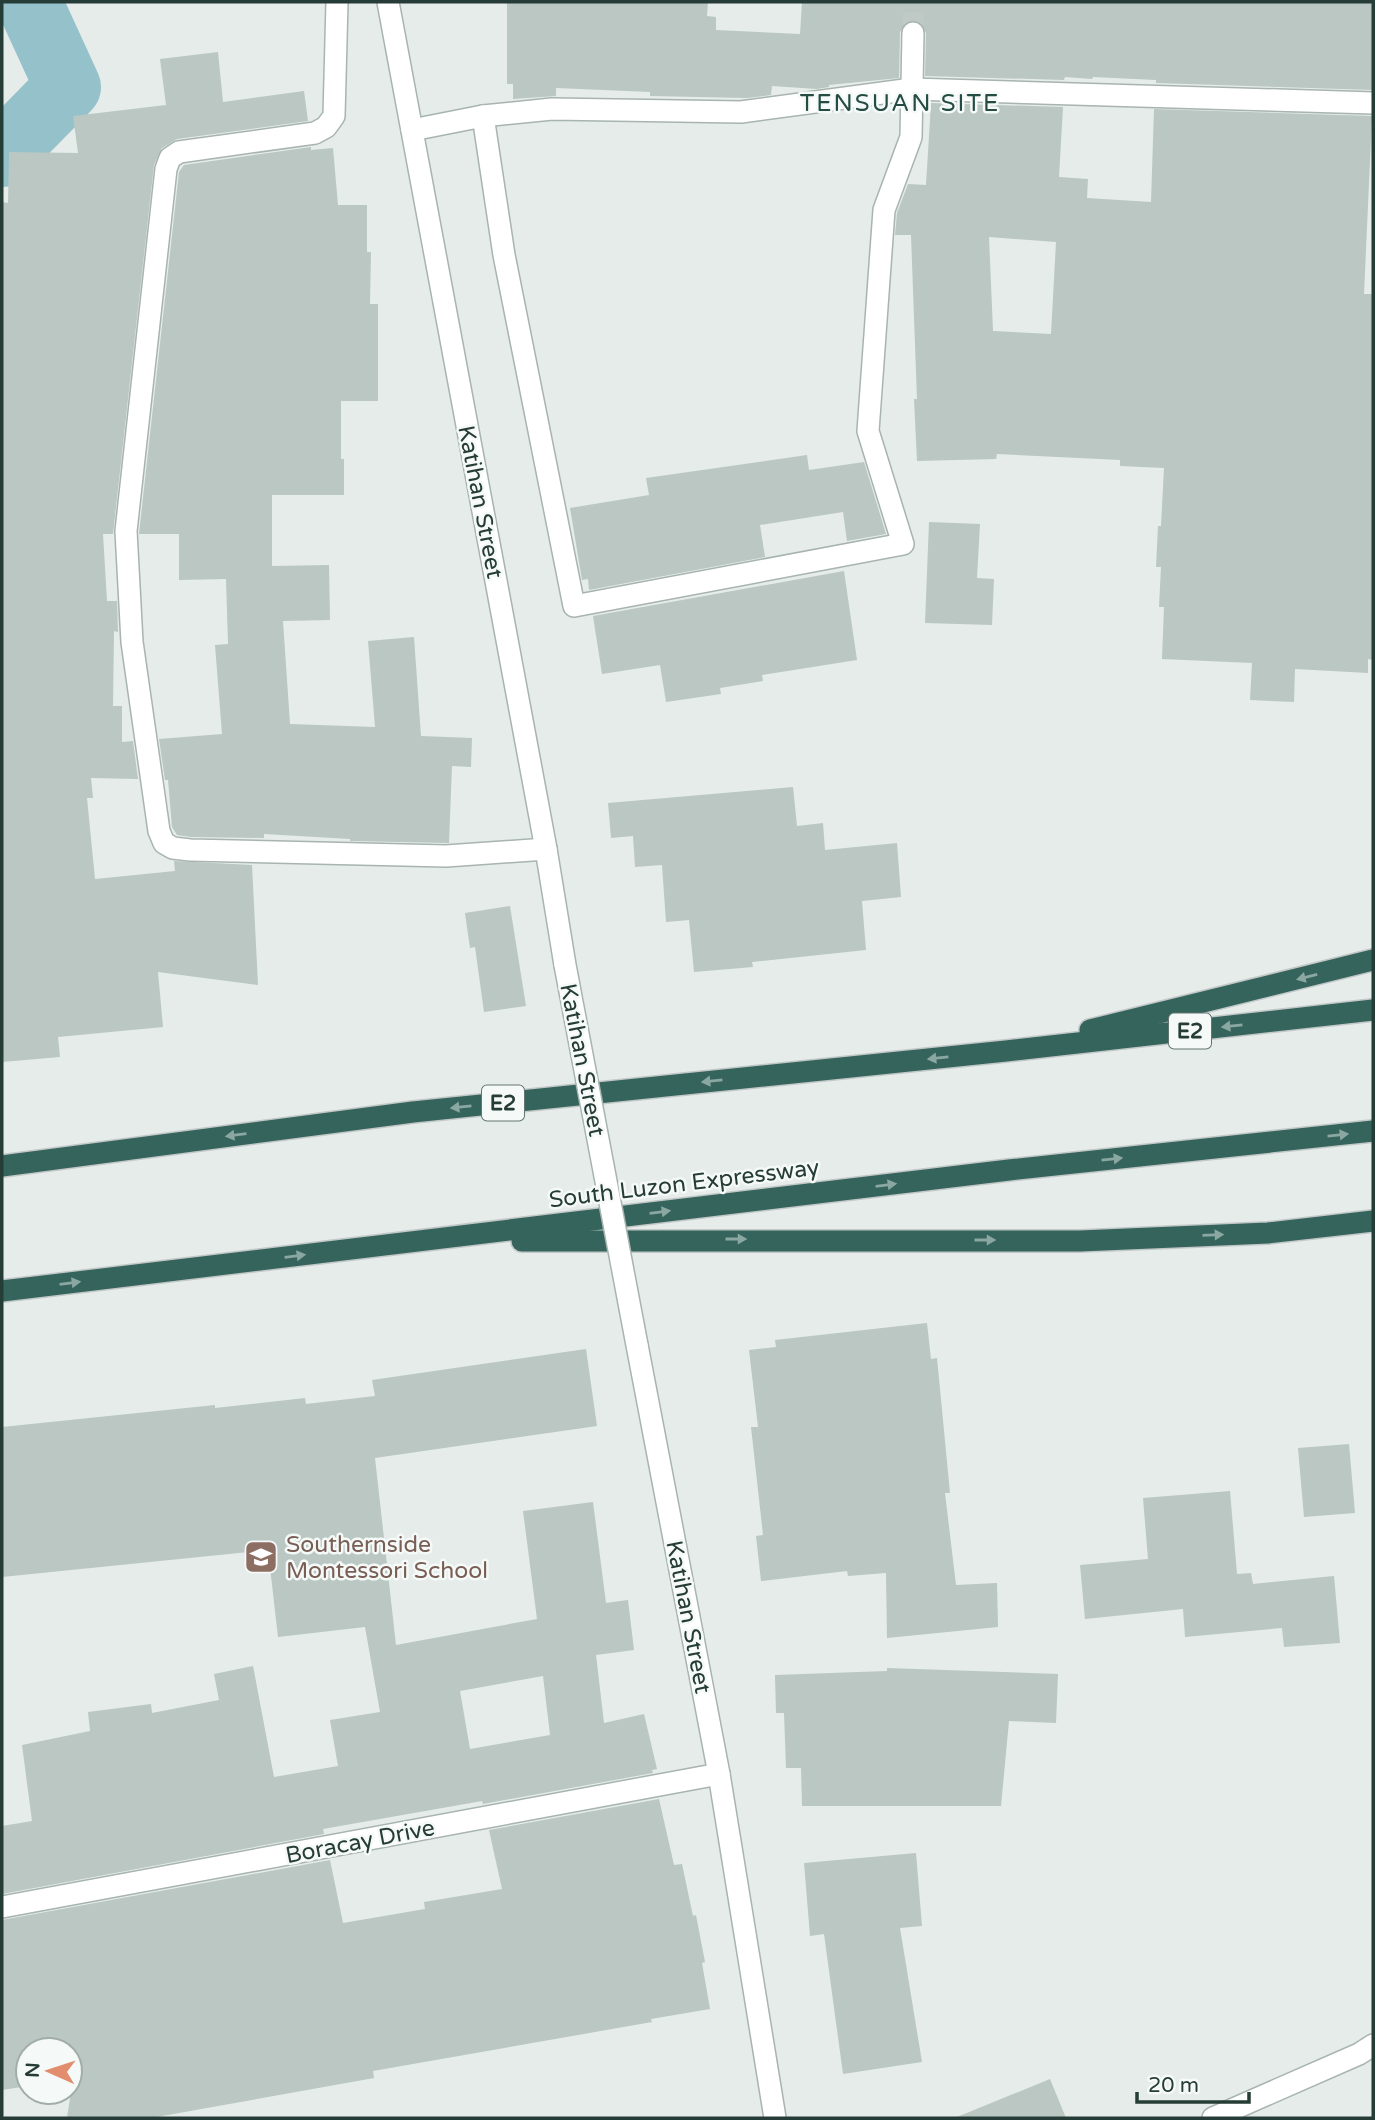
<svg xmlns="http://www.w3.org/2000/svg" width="1375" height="2120" font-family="'Varela Round',sans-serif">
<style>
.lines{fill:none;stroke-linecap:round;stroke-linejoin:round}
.river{stroke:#94c1ca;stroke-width:66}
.building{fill:#bac7c2;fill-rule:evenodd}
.minor-tunnel{stroke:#bfc9c5;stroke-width:21;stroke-dasharray:21 10;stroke-linecap:butt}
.minor-casing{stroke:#a8b4b0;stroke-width:24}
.highway-casing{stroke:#c2c8c7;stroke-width:24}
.minor{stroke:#fff;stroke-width:21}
.highway{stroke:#35645c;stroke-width:21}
.minor-bridge-casing{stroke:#a8b4b0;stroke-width:24;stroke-linecap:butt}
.minor-bridge{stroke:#fff;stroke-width:21}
.oneway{fill:#8ba7a2}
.labels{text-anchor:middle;stroke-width:5;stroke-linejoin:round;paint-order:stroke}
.shield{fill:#f5f9f7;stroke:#647570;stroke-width:2}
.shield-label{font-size:21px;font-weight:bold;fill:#263c36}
.street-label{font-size:23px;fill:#263c36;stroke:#f5f9f7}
.education-label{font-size:23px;fill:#785e54;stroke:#f5f9f7;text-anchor:start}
.neighbourhood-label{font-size:24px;letter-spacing:2px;fill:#244c43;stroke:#f5f9f7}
</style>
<rect width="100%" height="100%" fill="#e5ece9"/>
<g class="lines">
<path class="river" d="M2,154l66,-67 -39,-85"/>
</g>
<g class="building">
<path d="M507,2h201l-1,14 9,1v13l84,4 2,-32h571v88l-217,-7v-3l-63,-3 -1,2 -27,-2 -1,3 -139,-4 1,-43 -6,-11 -7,-2 -7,2 -6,10 -1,46 -70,7v2l-12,2 -45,-3 -1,9 -24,3 -97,-2v-4l-94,-4v8l-43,3v-15h-6z"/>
<path d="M218,52l5,50 81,-11 4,30 -131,18 -15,9 -8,17 -41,369h-10l4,67h10l1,31 -4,-1 -1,75h9v36l11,-1 5,38 -47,-1 2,20h-6l8,81 80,-8 -1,-10 78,4 6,120 -100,-13 5,55 -105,10 2,20 -58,5v-860l6,1 1,-51 69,1 -5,-37 93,-11 -6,-46z"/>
<path d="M931,103l132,4 -4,70 29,2 -1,19 64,4 3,-93 218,7 -8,178h9v366l-5,-1v14l-73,-4 -1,33 -44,-2 2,-37 -90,-4 2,-52h-5l2,-40h-5l2,-41h3l3,-58 -44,-2v-6l-123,-6 -1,5 -79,2 -3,-62h3l-6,-164h-16l2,-22 11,-29 18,1zM989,237l67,5 -5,92 -58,-3z"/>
<path d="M311,147v3l22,-2 5,57h29v47h4l-1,52h8v97h-37v58h3v36h-72v71l57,-1 1,55 -47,1 7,103 85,3 -7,-86 46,-4 7,99 51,2 -1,29 -19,-1 -3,77 -99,-2v-2l-86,-5v4l-73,-1 -14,-2 -5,-8 -4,-47h-3l-6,-41 63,-5 -7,-89 13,-1 -2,-65 -47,1v-46h-40l40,-362 5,-7z"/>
<path d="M807,455l2,15 55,-8 22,72 -39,7 -4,-29 -83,13 5,32 -176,33 -1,-11 -6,1 -12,-72 79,-13 -3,-17z"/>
<path d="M929,522l51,2 -3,54 17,1 -2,46 -67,-2z"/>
<path d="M844,571l13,89 -95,15 1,6 -43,7 1,6 -55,8 -6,-37 -58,9 -9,-58z"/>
<path d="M793,787l4,39 26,-3 2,27 72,-7 4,54 -39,4 4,49 -114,12 1,5 -59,5 -5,-52 -23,2 -4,-57 -27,2 -2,-31 -22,2 -3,-35z"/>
<path d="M510,906l16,100 -42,6 -9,-65 -5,1 -5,-35z"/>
<path d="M927,1323l4,36 6,-1 13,135h-5l11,92 41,-2 1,44 -111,11 -1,-65 -38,3 -1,-5 -86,10 -5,-45 7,-1 -12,-108h7l-9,-77 27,-3 -1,-7z"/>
<path d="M586,1349l11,77 -222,32 21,187 141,-26 -14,-108 70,-9 13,101 22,-3 6,50 -38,5 8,68 40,-9 13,55 -5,1 1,3 -170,31 -1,-3 -159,28 1,5 -322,60v-68l30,-5 -10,-76 68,-14 -2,-19 63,-8 1,9 67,-13 -5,-26 39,-8 21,111 64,-11 -8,-46 50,-8 -15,-85 -87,10 -10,-87 -266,27v-150l213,-22v3l90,-10 1,6 69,-8 -3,-16zM543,1676l7,59 -80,14 -10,-58z"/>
<path d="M1349,1444l6,69 -51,4 -6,-69z"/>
<path d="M1230,1491l7,83 14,-1 2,11 81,-8 6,67 -56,4 -2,-19 -97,9 -2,-28 -98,10 -5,-54 68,-6 -5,-61z"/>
<path d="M887,1668l171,6 -2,49 -47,-2 -8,85h-199l-1,-38h-15l-2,-55h-8l-1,-38 112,-4z"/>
<path d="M659,1799l15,66 8,-1 11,52 3,-1 9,47 -3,1 8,46 -59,10 1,3 -279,49 1,7 -223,40h-84l6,-40 -3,1v-29h-42v36l-26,4v-170l328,-60 13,63 82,-14 -1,-7 78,-13 -13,-59z"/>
<path d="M916,1853l6,73 -22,2 22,134 -79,12 -19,-140 -14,2 -6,-73z"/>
<path d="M1050,2079l16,39h-109v-1z"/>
</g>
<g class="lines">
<path class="minor-tunnel" d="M913,33l1,-31"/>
<defs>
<g id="minor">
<path d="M337,2l-3,114 -8,11 -11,6 -136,19 -9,6 -4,11 -40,362 6,111 27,189 5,12 9,5 17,2 256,6 100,-7"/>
<path d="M388,2l158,847 19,116"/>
<path d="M483,116l21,139 70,351 329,-62 -35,-113 16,-221 27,-73 2,-104"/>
<path d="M412,130l71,-14 69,-7 189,3 171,-23 461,14"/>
<path d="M637,1345l82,429 56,344"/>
<path d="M2,1907l717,-133"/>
<path d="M1213,2118l146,-64 14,-9"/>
</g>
<g id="highway">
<path d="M1090,1030l283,-70"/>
<path d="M2,1166l411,-54 593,-61 367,-41"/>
<path d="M522,1241h558l188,-8 105,-12"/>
<path d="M2,1291l1007,-121 364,-39"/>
</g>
</defs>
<use href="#minor" class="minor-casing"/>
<use href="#highway" class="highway-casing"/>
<use href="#minor" class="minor"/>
<use href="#highway" class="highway"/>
<defs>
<path id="minor-bridge" d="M565,965l72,380"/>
</defs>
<use href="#minor-bridge" class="minor-bridge-casing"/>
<use href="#minor-bridge" class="minor-bridge"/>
</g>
<defs><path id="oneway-solid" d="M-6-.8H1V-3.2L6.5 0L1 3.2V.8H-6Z" transform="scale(1.75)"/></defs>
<g class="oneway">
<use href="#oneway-solid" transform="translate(1307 977) rotate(166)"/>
<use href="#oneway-solid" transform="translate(1232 1026) rotate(174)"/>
<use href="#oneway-solid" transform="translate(938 1058) rotate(174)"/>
<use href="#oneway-solid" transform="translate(712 1081) rotate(174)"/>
<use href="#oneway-solid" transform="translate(461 1107) rotate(174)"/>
<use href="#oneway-solid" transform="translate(236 1135) rotate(173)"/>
<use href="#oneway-solid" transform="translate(1338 1135) rotate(-6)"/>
<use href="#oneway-solid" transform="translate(1112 1159) rotate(-6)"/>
<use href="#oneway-solid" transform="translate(886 1185) rotate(-7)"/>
<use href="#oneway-solid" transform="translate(660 1212) rotate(-7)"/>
<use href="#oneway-solid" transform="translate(1213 1235) rotate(-2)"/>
<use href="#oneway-solid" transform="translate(736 1239)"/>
<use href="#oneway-solid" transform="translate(985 1240)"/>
<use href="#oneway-solid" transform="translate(295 1256) rotate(-7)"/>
<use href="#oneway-solid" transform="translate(70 1283) rotate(-7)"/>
</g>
<defs>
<symbol id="school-square" viewBox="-11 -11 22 22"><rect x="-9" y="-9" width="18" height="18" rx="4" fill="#8d6e63" stroke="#f5f9f7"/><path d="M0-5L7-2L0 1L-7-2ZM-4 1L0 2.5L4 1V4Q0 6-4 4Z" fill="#fff"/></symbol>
</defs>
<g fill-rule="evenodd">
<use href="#school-square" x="242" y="1538" width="38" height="38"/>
</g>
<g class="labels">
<g class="shield">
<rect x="1169" y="1013.5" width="42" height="35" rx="5"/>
<rect x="482" y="1085.5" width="42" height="35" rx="5"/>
</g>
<g class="shield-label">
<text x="1190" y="1038">E2</text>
<text x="503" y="1110">E2</text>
</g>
<g class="street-label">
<text transform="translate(481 502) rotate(79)" y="8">Katihan Street</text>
<text transform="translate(583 1060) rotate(79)" y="8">Katihan Street</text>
<text transform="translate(684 1183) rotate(-7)" y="8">South Luzon Expressway</text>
<text transform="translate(689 1617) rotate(79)" y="8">Katihan Street</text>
<text transform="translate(360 1841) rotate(-11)" y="8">Boracay Drive</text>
</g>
<g class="education-label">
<text x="286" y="1552">Southernside<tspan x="286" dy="26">Montessori School</tspan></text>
</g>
<g class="neighbourhood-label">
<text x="900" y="111">TENSUAN SITE</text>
</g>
</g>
<rect width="1375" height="2120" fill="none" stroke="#263c36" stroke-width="7"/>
<g transform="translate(49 2071) rotate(273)"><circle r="33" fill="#f5f9f7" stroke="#a2adaa" stroke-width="2"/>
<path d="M0-5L12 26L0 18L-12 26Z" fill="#e18d6e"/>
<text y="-10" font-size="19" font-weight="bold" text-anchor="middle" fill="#263c36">N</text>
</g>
<path d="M1137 2092v10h112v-10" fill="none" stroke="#263c36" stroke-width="3.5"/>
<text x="1148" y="2092" font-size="21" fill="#263c36" stroke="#f5f9f7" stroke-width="5" paint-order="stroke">20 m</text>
</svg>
